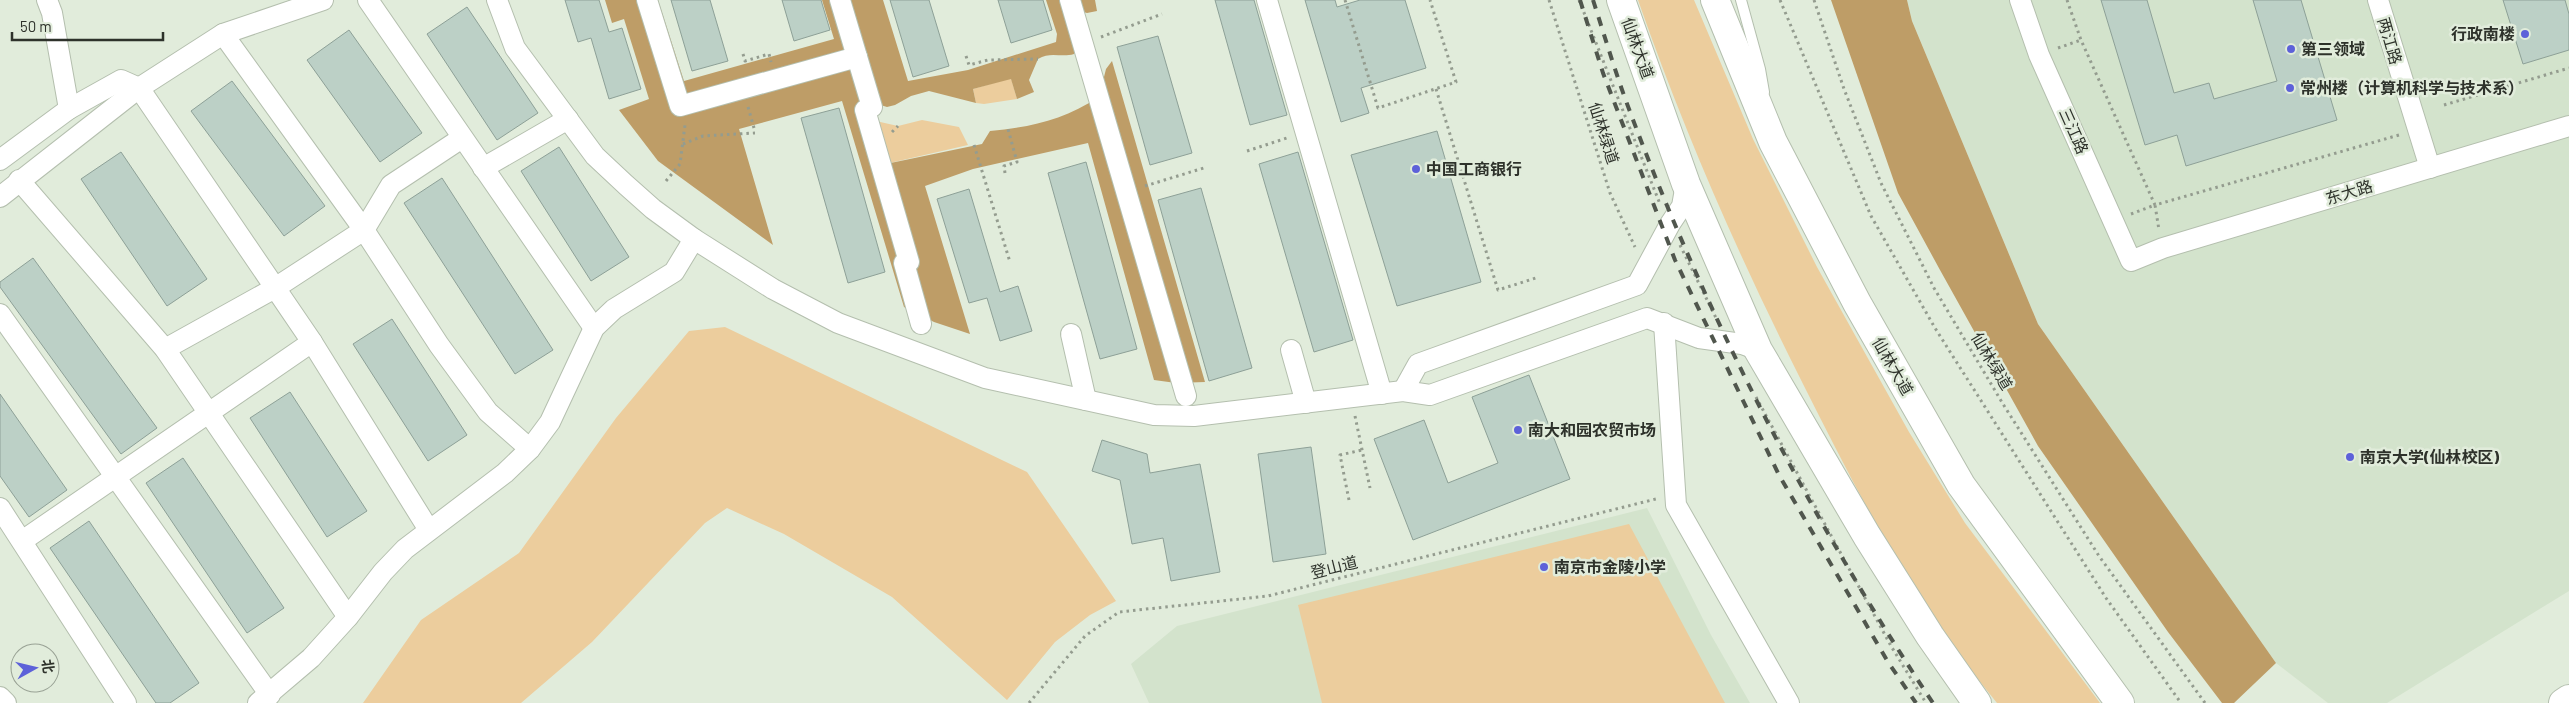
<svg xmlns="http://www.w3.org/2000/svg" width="2569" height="703" font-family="Barlow,'Noto Sans SC',sans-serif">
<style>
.built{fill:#d3e3cc}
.green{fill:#eccd9d}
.forest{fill:#be9d67;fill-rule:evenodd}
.building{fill:#bcd0c6;stroke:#8da097}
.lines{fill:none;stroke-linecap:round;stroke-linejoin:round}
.lane-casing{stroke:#b4bfae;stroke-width:12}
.street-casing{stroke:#b4bfae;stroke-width:22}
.secondary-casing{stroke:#b4bfae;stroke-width:30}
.primary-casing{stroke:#b4bfae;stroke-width:30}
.path{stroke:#949c8f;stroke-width:3;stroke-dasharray:2.5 4;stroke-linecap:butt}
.lane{stroke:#fff;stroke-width:10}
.street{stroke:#fff;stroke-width:20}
.secondary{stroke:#fff;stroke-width:28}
.primary{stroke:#fff;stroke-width:28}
.rail{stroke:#50564d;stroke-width:4;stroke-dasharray:9 9;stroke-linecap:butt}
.poi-dot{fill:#5d61d9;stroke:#e1ecdb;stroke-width:2}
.labels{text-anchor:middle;stroke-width:5;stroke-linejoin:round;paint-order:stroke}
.poi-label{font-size:16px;font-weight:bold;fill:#2e322b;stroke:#e1ecdb;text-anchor:start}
.street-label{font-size:16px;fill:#2e322b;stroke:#e1ecdb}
</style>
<rect width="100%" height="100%" fill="#e1ecdb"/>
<g class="built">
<path d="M1907,0h662v591l-182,112h-59l-52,-40 -238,-339 -126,-303z"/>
<path d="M1647,508l64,127 39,68h-601l-18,-39 46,-38z"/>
</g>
<g class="green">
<path d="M1638,0h56l59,139 64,128 92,165 56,91 135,180h-103c-15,-19 -30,-37 -44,-56 -59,-82 -105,-174 -150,-263 -63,-125 -119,-252 -165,-384z"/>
<path d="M1011,78l6,21 -33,5 -8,-1 -3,-14z"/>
<path d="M867,119l31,7 24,-6 37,7 9,18 -87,20z"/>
<path d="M725,327l302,145 89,129 -26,14 -35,27 -48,58 -115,-103 -108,-63 -57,-26 -22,15 -113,119 -71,61h-158l58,-83 98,-67 97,-135 73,-87z"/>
<path d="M1629,524l96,179h-403l-24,-98z"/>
</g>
<g class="forest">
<path d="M605,0h53l26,81 150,-42 -12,-39h61l25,81 60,-11 88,-28 1,-8 -11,-34h49l2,11 -10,2 -14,-4 9,31 -8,14c-13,4 -23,-3 -36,5l-9,21 5,12 -17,7 -6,-20 -38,10 3,14 -47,-12 -18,5 -16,9 -8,2 -16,-5 10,63 101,-21 8,-13c42,-4 73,-11 109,-34l7,-28 6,-8 93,321 -29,1 -22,-3 -66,-237 -115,26 -48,17 45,148 -36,-12 -30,-15 -62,-206 -103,28 34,116 -115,-84 -39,-51 30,-11 -25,-80 -12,4zM685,88l3,8 42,3 -56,15 -8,-20z"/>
<path d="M1831,0h76l5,21 126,303 238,339 -42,40h-12l-54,-71 -130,-186 -98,-176 -42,-77z"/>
</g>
<g class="building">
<path d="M565,0h34l10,32 13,-4 19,61 -32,10 -18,-61 -13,4z"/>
<path d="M671,0h39l18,61 -36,10z"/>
<path d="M782,0h39l9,30 -36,11z"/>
<path d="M890,0h39l20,66 -36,11z"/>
<path d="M998,0h45l9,30 -41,13z"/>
<path d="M1215,0h39l33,115 -37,10z"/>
<path d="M1305,0h30l2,7 23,-7h45l21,68 -65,20 8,25 -28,9z"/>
<path d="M2101,0h46l27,93 35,-10 5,16 63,-18 -24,-81h48l36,120 -151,46 -9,-31 -32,10z"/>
<path d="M2503,0h62l4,14v36l-46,14z"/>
<path d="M467,7l71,106 -41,27 -70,-106z"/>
<path d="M349,30l73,103 -42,29 -73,-102z"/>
<path d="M1158,36l34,117 -42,12 -33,-118z"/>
<path d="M232,81l93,125 -41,30 -93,-125z"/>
<path d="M839,108l46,164 -37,11 -47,-165z"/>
<path d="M1437,131l44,151 -84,24 -46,-151z"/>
<path d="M559,147l70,110 -38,24 -70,-110z"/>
<path d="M121,152l86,127 -40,27 -86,-127z"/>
<path d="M1298,152l55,188 -39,12 -55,-188z"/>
<path d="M1086,162l51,187 -37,10 -52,-186z"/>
<path d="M442,178l111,172 -38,24 -111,-171z"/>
<path d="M1201,188l51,180 -43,13 -51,-181z"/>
<path d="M969,189l31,103 18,-6 14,45 -32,10 -13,-43 -18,5 -32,-104z"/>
<path d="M33,258l124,170 -36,26 -121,-167v-5z"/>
<path d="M392,319l75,116 -39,26 -75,-117z"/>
<path d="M1529,375l41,104 -157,61 -39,-101 50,-19 24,63 50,-20 -26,-66z"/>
<path d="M290,392l77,119 -40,26 -77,-119z"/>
<path d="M0,394l67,96 -38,27 -29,-41z"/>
<path d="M1102,440l45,14 3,19 50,-9 20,108 -49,9 -8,-43 -31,6 -12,-64 -28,-9z"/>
<path d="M1311,447l15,107 -53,8 -15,-108z"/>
<path d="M183,458l101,150 -37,25 -101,-150z"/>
<path d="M89,521l110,162 -29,20h-14l-106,-155z"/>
</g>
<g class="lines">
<defs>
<path id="lane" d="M1741,0l19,69 4,23"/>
<g id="street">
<path d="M368,0l226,328"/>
<path d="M497,0l18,48 80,108 31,29 27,24 41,30 79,50 65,34 147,55 169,37 40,1 209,-25 27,4 217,-77 52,20 43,6 16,6"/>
<path d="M647,0l33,106 177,-49"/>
<path d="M840,0l32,107 -7,3 44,152 -5,1 17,61"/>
<path d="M1070,0l116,396"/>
<path d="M1267,0l115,394"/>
<path d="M2020,0l19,55 92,206 32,-13 406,-122"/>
<path d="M2378,0l52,168"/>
<path d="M223,34l141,196 75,115 49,67 42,37"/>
<path d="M69,109l52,-29 18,8 173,254 117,188"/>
<path d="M0,160l69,-51 -17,-96 -5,-13"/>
<path d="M483,168l85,-49"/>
<path d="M19,180l146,169 183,268"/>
<path d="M0,197l139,-109 84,-54 100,-34"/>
<path d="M0,314l270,381"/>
<path d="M1664,323l12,182 113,198"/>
<path d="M1071,334l15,66"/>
<path d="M165,349l110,-61 89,-58 27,-45 71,-47"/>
<path d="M1291,350l15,53"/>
<path d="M1403,391l15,-27 219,-79 33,-61 12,-18 4,-22"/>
<path d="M0,508l126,195"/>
<path d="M22,541l290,-199"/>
<path d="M0,697l6,6"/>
<path d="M258,703l53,-45 37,-41 35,-45 22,-23 100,-76 25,-24 20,-27 44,-94 20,-19 60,-37 20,-33"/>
</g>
<path id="secondary" d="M2563,703l6,-4"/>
<g id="primary">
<path d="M1621,0l65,184 72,166 109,186 63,100 47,67"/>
<path d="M1715,0l58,142 84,161 104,182 159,218"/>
</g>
</defs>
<use href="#lane" class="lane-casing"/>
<use href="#street" class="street-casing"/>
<use href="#secondary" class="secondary-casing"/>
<use href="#primary" class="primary-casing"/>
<g class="path">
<path d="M1345,0l33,108 78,-26 -26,-82"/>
<path d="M1549,0l61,193 25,54"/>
<path d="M1579,0l81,204"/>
<path d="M1780,0l91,216 64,112 171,270 75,105"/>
<path d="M1814,0l30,89 37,94 53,105 69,116 96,152 106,147"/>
<path d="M2067,0l14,40 74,165 244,-70"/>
<path d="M1101,37l61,-23"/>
<path d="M2058,48l23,-8"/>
<path d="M743,54l2,7 24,-7 2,8"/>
<path d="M966,56l3,9 19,-5 50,-1"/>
<path d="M1436,89l62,201 41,-13"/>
<path d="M2444,105l125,-37"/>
<path d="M748,107l6,21"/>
<path d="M892,132l6,-6"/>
<path d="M683,144l20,-8 52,-3"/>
<path d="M974,145l36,117"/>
<path d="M1247,151l40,-13"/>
<path d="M1005,173l-1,-7 13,-4 -9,-33"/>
<path d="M666,181l14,-17 5,-39"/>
<path d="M1145,186l62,-19"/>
<path d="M2131,214l24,-9 4,25"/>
<path d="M1680,245l36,73"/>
<path d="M1756,397l135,249 35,57"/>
<path d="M1355,416l15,72"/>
<path d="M1349,500l-9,-45 22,-5"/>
<path d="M1029,703l56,-67 34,-24 149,-16 388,-97"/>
</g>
<use href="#lane" class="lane"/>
<use href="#street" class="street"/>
<use href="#secondary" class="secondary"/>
<use href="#primary" class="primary"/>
<g class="rail">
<path d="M1580,0l23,73 72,187 104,215 109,187 28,41"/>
<path d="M1593,0c11,34 21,68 33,101 78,211 182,415 307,602"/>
</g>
</g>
<g class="poi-dot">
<circle cx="2525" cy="34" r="5"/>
<circle cx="2291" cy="49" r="5"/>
<circle cx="2290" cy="88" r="5"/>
<circle cx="1416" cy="169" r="5"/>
<circle cx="1518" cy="430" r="5"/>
<circle cx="2350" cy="457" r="5"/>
<circle cx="1544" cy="567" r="5"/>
</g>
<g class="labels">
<g class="poi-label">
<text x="2515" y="40" text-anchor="end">行政南楼</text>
<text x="2301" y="55">第三领域</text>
<text x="2300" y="94">常州楼（计算机科学与技术系）</text>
<text x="1426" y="175">中国工商银行</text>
<text x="1528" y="436">南大和园农贸市场</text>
<text x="2360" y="463">南京大学(仙林校区)</text>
<text x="1554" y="573">南京市金陵小学</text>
</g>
<g class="street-label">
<text transform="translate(2390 41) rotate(74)" y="6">两江路</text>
<text transform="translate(1638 48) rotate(70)" y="6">仙林大道</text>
<text transform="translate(2074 131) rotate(66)" y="6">三江路</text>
<text transform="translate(1604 133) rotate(72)" y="6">仙林绿道</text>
<text transform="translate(2349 192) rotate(-17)" y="6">东大路</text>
<text transform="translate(1992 361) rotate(59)" y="6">仙林绿道</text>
<text transform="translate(1893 366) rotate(60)" y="6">仙林大道</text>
<text transform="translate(1334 567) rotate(-14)" y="6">登山道</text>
</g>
</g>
<g transform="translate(35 668) rotate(82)"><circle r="24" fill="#e1ecdb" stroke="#99a295"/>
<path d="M0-4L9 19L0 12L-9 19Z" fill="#5d61d9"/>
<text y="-8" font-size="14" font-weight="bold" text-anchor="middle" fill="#2e322b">北</text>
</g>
<path d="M12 32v8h151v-8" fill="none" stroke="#2e322b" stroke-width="2.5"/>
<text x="20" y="32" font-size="15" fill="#2e322b" stroke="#e1ecdb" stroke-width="4" paint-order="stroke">50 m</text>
</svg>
